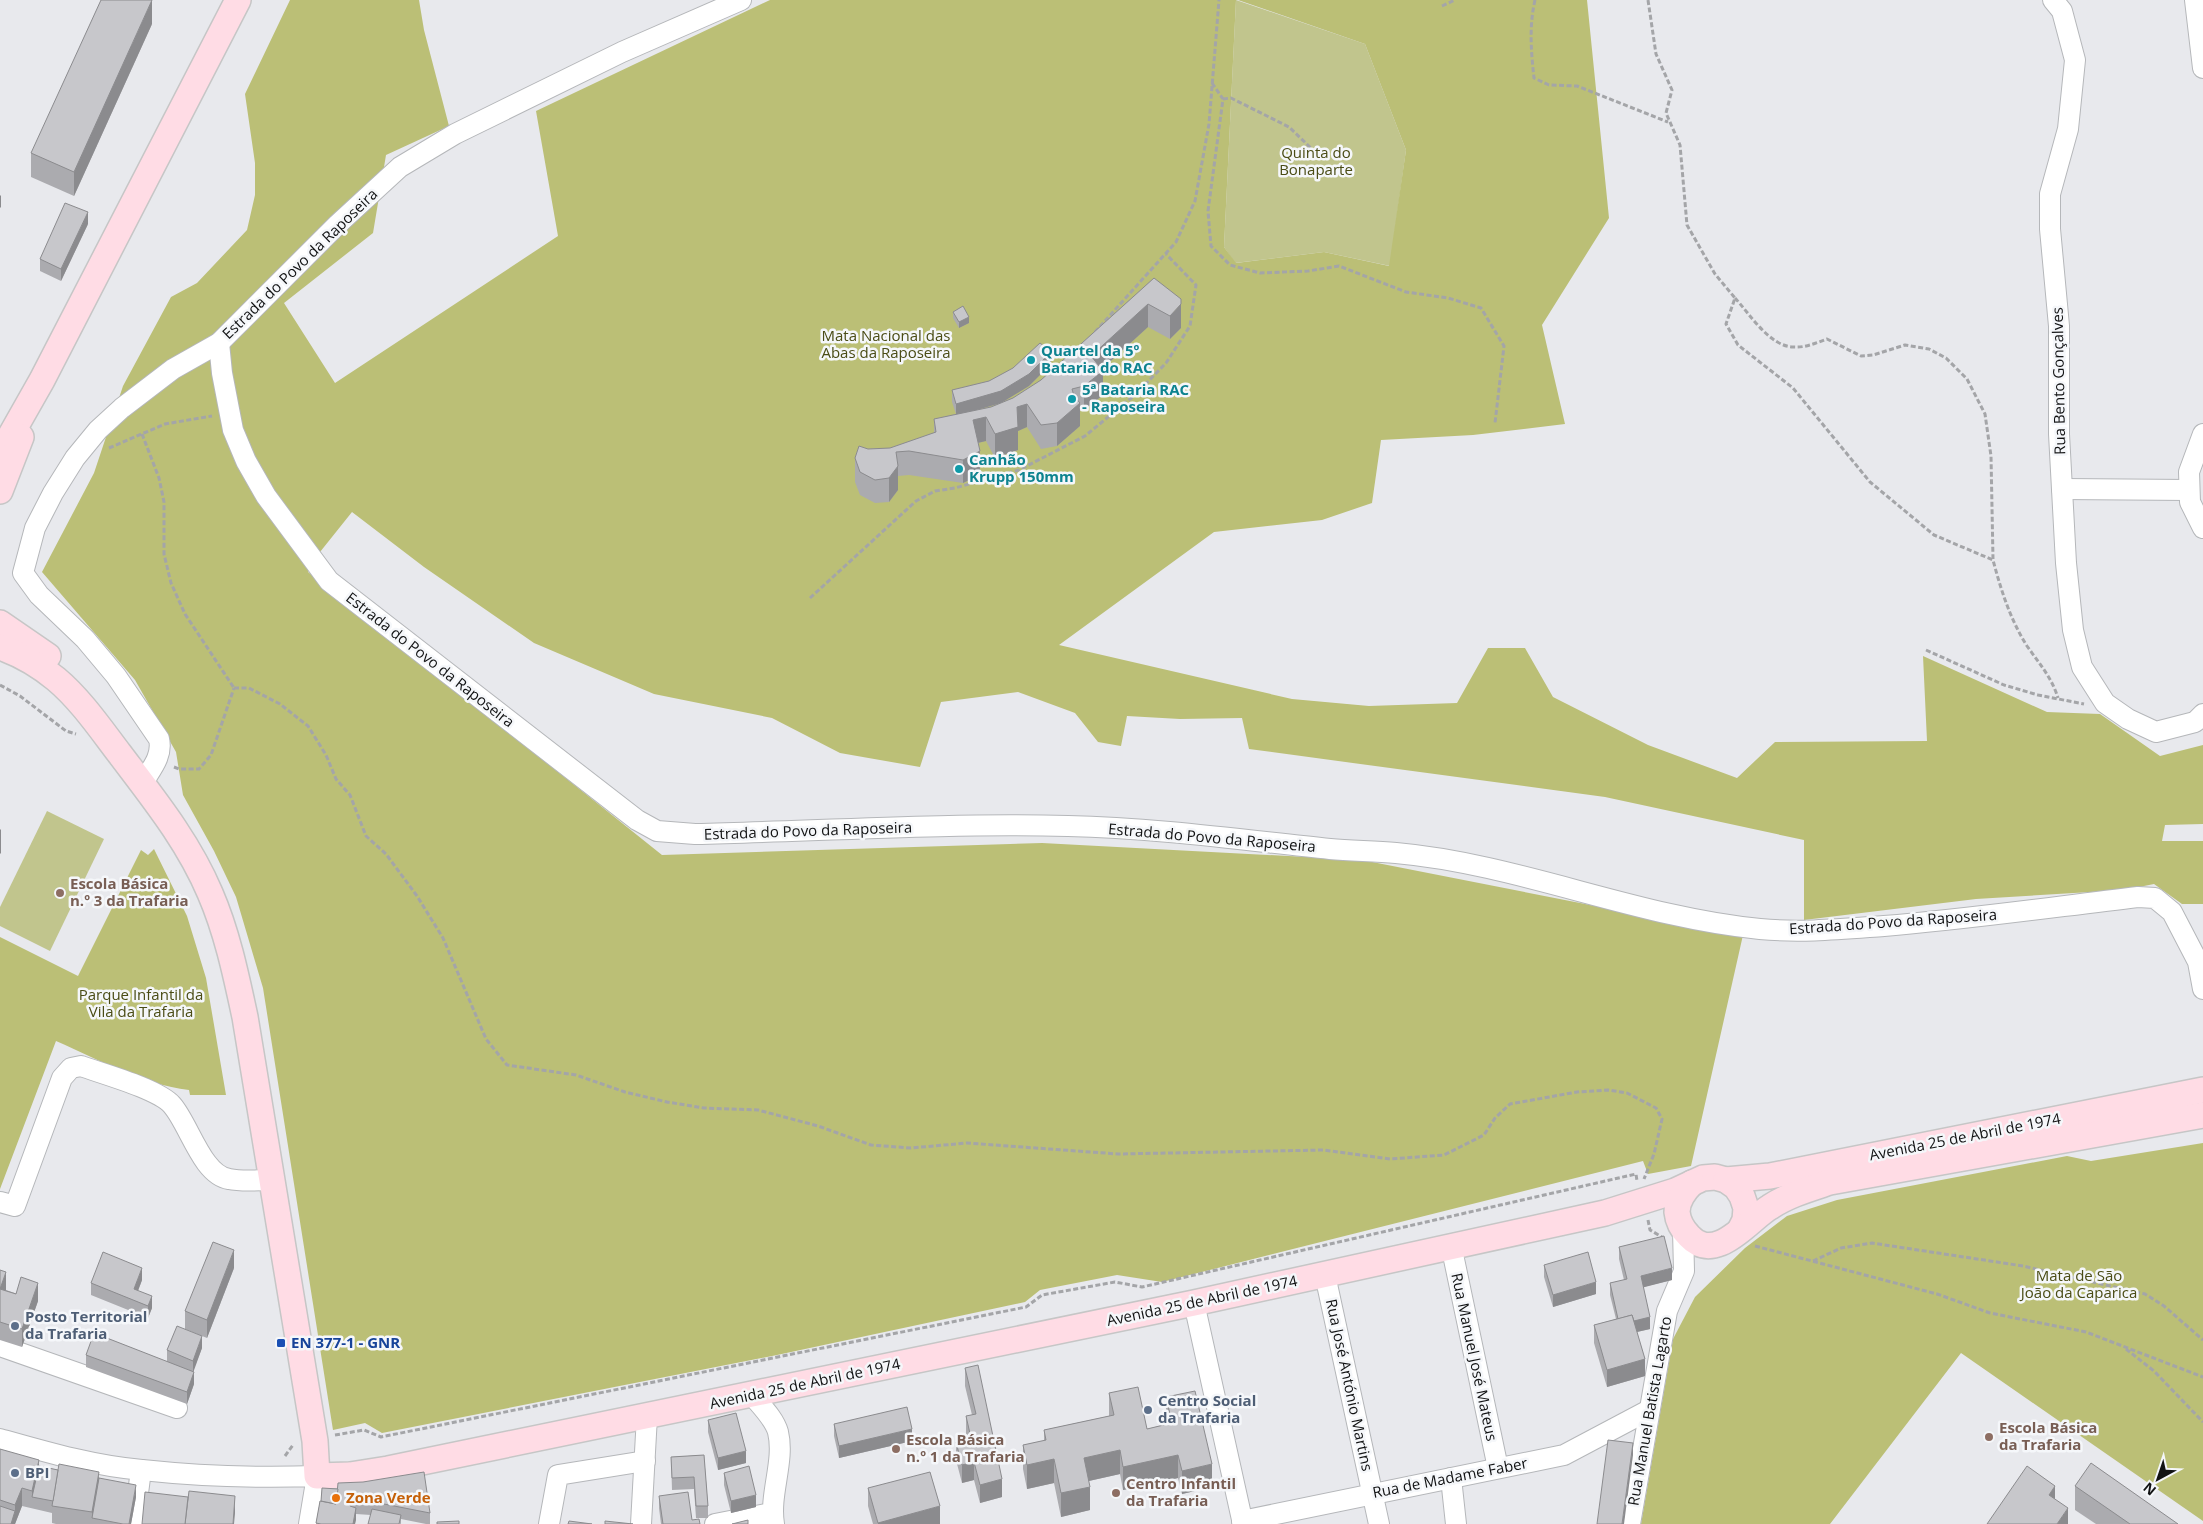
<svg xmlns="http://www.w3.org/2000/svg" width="2203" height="1524" font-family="'Open Sans',sans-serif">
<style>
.green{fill:#c1c58d}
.forest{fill:#bbbf76}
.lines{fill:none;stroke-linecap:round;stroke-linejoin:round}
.minor-casing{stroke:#b5b7ba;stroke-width:22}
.major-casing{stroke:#c6c6c6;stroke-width:28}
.path{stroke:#a4a5a8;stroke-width:3;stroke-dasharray:5 2.5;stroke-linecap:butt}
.minor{stroke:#fff;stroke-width:20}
.major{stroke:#ffdce5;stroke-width:25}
.wall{fill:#ababaf;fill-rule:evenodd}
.shaded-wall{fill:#8b8b8e}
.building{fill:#c7c7cb;stroke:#8b8b8e}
.culture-dot{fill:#0f9aa8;stroke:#f5f7fa;stroke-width:2}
.education-dot{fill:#8d6e63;stroke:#f5f7fa;stroke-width:2}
.service-dot{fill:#5c6f8a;stroke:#f5f7fa;stroke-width:2}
.transit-dot{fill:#1a4fb4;stroke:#f5f7fa;stroke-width:2}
.food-dot{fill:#e8710a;stroke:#f5f7fa;stroke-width:2}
.labels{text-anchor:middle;stroke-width:5;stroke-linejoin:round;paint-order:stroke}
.park-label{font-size:15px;fill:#4a4c15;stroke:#f5f7fa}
.street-label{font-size:15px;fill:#111213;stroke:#f5f7fa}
.culture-label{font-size:15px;font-weight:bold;fill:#0d838f;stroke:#f5f7fa;text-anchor:start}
.education-label{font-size:15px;font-weight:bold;fill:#785e54;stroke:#f5f7fa;text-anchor:start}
.service-label{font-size:15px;font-weight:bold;fill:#4e5e75;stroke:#f5f7fa;text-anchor:start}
.transit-label{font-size:15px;font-weight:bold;fill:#164399;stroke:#f5f7fa;text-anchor:start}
.food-label{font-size:15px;font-weight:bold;fill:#c56008;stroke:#f5f7fa;text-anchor:start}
</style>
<rect width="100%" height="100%" fill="#e8e9ed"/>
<g class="green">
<path d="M1236,0l129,44 41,106 -16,116 -66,-14 -89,11 -11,-16z"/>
<path d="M47,811l57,28 -54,112 -50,-25v-19z"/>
</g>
<g class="forest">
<path d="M290,0h129l5,30 25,96 -63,29 -13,78 -89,70 51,80 223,-147 -22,-125 234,-111h466l-12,247 12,16 88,-11 65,14 17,-116 -41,-106 -127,-44h349l22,218 -67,107 23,99 -92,11 -92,5 -9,63 -50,17 -108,12 -155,113 233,54 77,7 88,-3 31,-55h37l28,49 95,48 89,33 38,-36 152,-1 -4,-85 124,56 53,2 60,42 43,-11v79l-38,1 -3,16h41v63h-21l-28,-20 -30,6 -148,9 -172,21v-80l-199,-43 -356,-48 -7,-31 -62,1 -53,-3 -6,30 -23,-4 -23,-29 -57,-21 -77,10 -21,65 -80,-14 -68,-35 -118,-24 -120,-51 -110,-76 -72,-55 -40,50 -4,10 354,283 380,-12 320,17 381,75 -52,231 -43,8 -5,-13 -481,121 -45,-7 -77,15 -15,12 -248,53 -395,78 -17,-10 -32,7 -70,-442 -27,-91 -22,-46 -31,-56 -7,-43 -41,-72 -93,-108 52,-99 29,-87 48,-89 26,-14 50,-53 8,-35v-32l-10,-69z"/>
<path d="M154,849l33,67 19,62 20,117h-36l-1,-5c-47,-6 -90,-30 -133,-49l-56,148v-252l78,39 63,-126 7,5z"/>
<path d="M2203,1143v378l-242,-168 -131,171h-189l32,-185 22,-42 50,-49 42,-32 50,-16 230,-44 24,5z"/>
</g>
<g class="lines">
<defs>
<g id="minor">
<path d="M2053,0l9,11 13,49 -7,69 -18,65v35l9,97v108l7,129 7,67 9,37 23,36 23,16 28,13 39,-10 8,-8"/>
<path d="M2195,0l8,68"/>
<path d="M219,343l3,30 11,57 13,31 20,35 63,85 308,239 20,11 38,3c124,-3 249,-11 373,-8 88,2 175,14 262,23 22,2 44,2 66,4 123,11 240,64 364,76 41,4 82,0 124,-3 85,-7 169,-19 254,-29l17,1 17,14 26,50 5,27"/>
<path d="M2203,434l-14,38 1,30 13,26"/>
<path d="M2062,489l127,1"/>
<path d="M142,784c9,-15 21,-28 17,-45l-43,-63 -31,-37 -46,-44 -16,-22 12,-45 18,-35 22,-35 23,-28 24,-22 51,-39 46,-26 119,-119 62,-57 55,-33 167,-82 119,-52"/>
<path d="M0,1202l15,4 47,-128 9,-10 10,-2c22,8 77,23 91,39 17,19 30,70 57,74 14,3 29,1 42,1"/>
<path d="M1451,1245l47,223"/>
<path d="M1325,1275l54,249"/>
<path d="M1194,1303l49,221"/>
<path d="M0,1346l177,62"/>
<path d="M752,1395c9,11 22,23 26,37 7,29 -9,62 -4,92"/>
<path d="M0,1439c46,13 94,27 142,31 56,6 119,8 175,6l-8,48"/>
<path d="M1451,1478l5,46"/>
<path d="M1242,1521l322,-66 85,-45"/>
<path d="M134,1524l7,-54"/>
<path d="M549,1524l9,-49 87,-14"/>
<path d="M641,1524l6,-108"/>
<path d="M715,1524l57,-11"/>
<path d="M1630,1524l37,-213 17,-40 -1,-41"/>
</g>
<g id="major">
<path d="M0,454l42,-74 196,-380"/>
<path d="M0,491l21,-54"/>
<path d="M0,623l48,33"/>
<path d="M0,647c20,7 39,18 56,32 24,20 44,49 63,74 34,45 69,88 91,140 17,39 26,82 35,124l70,424 2,35 33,-1 38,-6 806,-166 411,-90 70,-22 28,-13 12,-1 11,3 10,7 6,9 4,12 -1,12 -5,10"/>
<path d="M1726,1180l44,-4 433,-86"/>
<path d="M1692,1183c-8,8 -15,17 -15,29 1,10 5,17 12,24 27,29 59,-16 81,-29 18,-12 39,-18 60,-25l373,-67"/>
</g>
</defs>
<use href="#minor" class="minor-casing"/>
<use href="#major" class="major-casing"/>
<g class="path">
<path d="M1535,0c-6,26 -4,51 -1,78l15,7 28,1 91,36"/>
<path d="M1648,0l8,54 16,36 -6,23 14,32 7,80 28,49 20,24 -9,26 12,21 55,43 77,94 64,53 59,25c8,30 17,59 34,86 12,17 25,32 31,52"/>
<path d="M1442,6l13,-6"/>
<path d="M1212,83l11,16 -15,112 3,35 19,19 30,8 48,-2 31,-5 67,26 42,6 33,10 23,38 -9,77"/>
<path d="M1223,99l8,-1 58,29 24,23"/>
<path d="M1735,298c14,15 34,48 58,49 12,1 23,-4 34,-8l34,17 12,-1 32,-10 24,4 17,9 21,21 18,35 6,42 2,103"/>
<path d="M1095,332l81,-90 19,-41 14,-77 10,-124"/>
<path d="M142,434l17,44 5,24v52l7,29 14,31 49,74"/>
<path d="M109,448l56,-24 47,-8"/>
<path d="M810,598l106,-97 19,-10 20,-3 64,-18 66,-34 51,-42 30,-31 24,-37 6,-41 -30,-31"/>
<path d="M1926,650l78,35 34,10 46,9"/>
<path d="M0,685l20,11 46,35 10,3"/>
<path d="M234,688h15l31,16 28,22 18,29 10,24 14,16 16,41 20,18 31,42 26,42 43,101 21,26 69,10 49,17 42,10 37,6 54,2 60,16 53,19 40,3 56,-5 151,11 205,-4 67,9 54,-4 40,-20 11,-17 15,-14 67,-12 31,-2 19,3 29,15 6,11 -8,35 -10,25"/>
<path d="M174,767l5,2h20l12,-14 23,-67"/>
<path d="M1648,1220l2,10 12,7"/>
<path d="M1755,1246l182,48 53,19 96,19 117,45"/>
<path d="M1813,1261l28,-13 31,-5 151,23 122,28 19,12 39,34"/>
<path d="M2126,1349l28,22 49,51"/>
<path d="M335,1435l29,-5 17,7 645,-130 16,-12 73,-13 27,5 494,-113 1,7"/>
<path d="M285,1456l8,-11"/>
</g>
<use href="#minor" class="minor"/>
<use href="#major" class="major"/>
</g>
<g class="wall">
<path d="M152,24l-78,172 -43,-19v-24z"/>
<path d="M88,224l-27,57 -21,-10v-12z"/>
<path d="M1154,278l27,50 -11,11 -22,-12 -46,42 1,26 -19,15 -4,1v15l-23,20 -16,3 -14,-22 -9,4v19l-23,8 -9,-17 -8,2 2,32 -17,8 -54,-8 -11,1v14l-9,12 -14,1 -15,-8 -5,-13v-24l13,-9 22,-1 44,-15v-14l22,-5 -4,-12v-12l37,-9 62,-17 -22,22 -28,17 12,-5 28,-18zM1001,403l-10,4 -15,3z"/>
<path d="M953,312l16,11 -10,5 -6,-10z"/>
<path d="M1619,1247l53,33 -29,7 7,42 -13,3 8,44 -38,11 -13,-44v-18l22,-6 -6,-24v-12l14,-3 -5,-21z"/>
<path d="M1544,1265l52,29 -43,13 -9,-30z"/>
<path d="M234,1268l-27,70 -22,-9v-18z"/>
<path d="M0,1270l6,20 32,11 -16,46 -22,-7z"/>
<path d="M142,1280l-4,11 14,17 -4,10 -57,-23v-12z"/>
<path d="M202,1348l-9,23 1,13 -7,20 -101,-37v-12l81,6v-11z"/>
<path d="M965,1368l37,129 -22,6 -6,-23 -12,3 -6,-23v-18l11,-3 -1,-5v-18l6,-1 -7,-29z"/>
<path d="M1109,1393l38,36 20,-5 -1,-4v-23l46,90 -30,7 -4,-16 -55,12 -3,-16 -31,7 1,29 -29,7 -7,-34 -27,6 -4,-20v-24l21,-4v-11l65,-14z"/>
<path d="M708,1420l38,43 -28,7 -10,-38z"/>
<path d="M834,1424l78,17 -73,17 -5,-22z"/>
<path d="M0,1449l39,17 60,12 37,19 -5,27h-75l-4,-1v-10l-30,-7 -7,18h-15z"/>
<path d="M704,1455l4,51v12h-12l-2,-29 -22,1 -1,-33z"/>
<path d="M724,1473l32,34 -25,6 -7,-28z"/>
<path d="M2075,1486l103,38h-82l-21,-14z"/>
<path d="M322,1488l108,25v11h-4l-25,-5v5l-30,-9 -15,-1 -1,10h-39l4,-23h1z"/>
<path d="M868,1488l72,36h-67l-5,-18z"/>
<path d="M659,1496l33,24 8,4h-39l-2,-16z"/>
</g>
<g class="shaded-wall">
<path d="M152,0v24l-78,172v-24z"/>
<path d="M1,195v12l-1,1v-12z"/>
<path d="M88,212v12l-27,57v-12z"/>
<path d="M1148,304v23l-57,52v-23z"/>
<path d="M1181,304v24l-11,11v-23z"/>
<path d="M969,317v6l-10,5v-6z"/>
<path d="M1051,352v12l-22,22 -28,17 -45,13v-12z"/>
<path d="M1103,371v24l-19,15v-24z"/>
<path d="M1080,403v23l-23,20v-23z"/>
<path d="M1027,404v23l-9,4v19l-23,8v-24l22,-27z"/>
<path d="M986,417v24l-13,3v-24z"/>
<path d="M980,451v24l-17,8v-23z"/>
<path d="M898,466v24l-9,12v-24z"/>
<path d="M1,829v24l-1,1v-24z"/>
<path d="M234,1250v18l-27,70v-18z"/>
<path d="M142,1268v12l-8,21v-12z"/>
<path d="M1672,1268v12l-31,8v-12z"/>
<path d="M6,1272v18l-6,17v-18z"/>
<path d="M1596,1282v12l-43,13v-12z"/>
<path d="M38,1283v18l-16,46v-18z"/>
<path d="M152,1296v12l-4,10v-12z"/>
<path d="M1650,1317v12l-31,7v-12z"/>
<path d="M202,1336v12l-9,25v-12z"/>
<path d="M1645,1359v17l-38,11v-17z"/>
<path d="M194,1372v12l-7,20v-12z"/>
<path d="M912,1429v12l-73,17v-12z"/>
<path d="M1633,1443v12l-9,69h-2z"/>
<path d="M1120,1450v24l-36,8v-24z"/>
<path d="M746,1451v12l-28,7v-12z"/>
<path d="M1178,1455v23l-55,12v-23z"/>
<path d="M1054,1459v24l-27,6v-24z"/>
<path d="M39,1460v18l-7,19v-6z"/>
<path d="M974,1462v18l-12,3v-18z"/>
<path d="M1212,1464v23l-30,7v-23z"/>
<path d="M99,1472v18l-7,28v-6z"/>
<path d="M1002,1479v18l-22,6v-18z"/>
<path d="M136,1485v12l-5,27h-2z"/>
<path d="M2055,1486v24l-6,-15z"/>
<path d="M1090,1487v23l-29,7v-24z"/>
<path d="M22,1488v18l-7,18h-4l4,-13v-6z"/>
<path d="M756,1495v12l-25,6v-12z"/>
<path d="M235,1496v17l-1,11h-1z"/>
<path d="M940,1506v18h-62v-1z"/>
<path d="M356,1508v12l-1,4h-2z"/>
<path d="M2068,1508v16h-11z"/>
</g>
<g class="building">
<path d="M101,0h51l-78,172 -43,-19z"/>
<path d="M65,203l23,9 -27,57 -21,-10z"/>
<path d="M1154,278l27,21v5l-11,12 -22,-12 -57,52 12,15 -19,15 -12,3 2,7 6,7 -23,20 -16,2 -14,-21 -10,3 1,20 -23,7 -9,-17 -13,3 7,31 -17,9 -54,-9 -13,1 2,14 -9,12 -14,2 -15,-8 -5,-14 4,-12 9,3 22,-1 46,-16 -2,-13 57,-12 22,-9 28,-18z"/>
<path d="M963,306l6,11 -10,5 -6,-10z"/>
<path d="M1040,343l11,9 -22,22 -28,17 -45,13 -4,-14 37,-9 24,-13z"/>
<path d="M1664,1236l8,32 -31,8 9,41 -16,4 -2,-6 -14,4 -8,-36 17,-4 -8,-32z"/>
<path d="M213,1242l21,8 -27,70 -22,-9z"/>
<path d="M103,1252l39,16 -8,21 18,7 -4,10 -57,-23z"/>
<path d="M1588,1252l8,30 -43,13 -9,-30z"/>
<path d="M0,1270l6,2 -6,17 16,5 5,-17 17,6 -16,46 -22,-7z"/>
<path d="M1632,1315l13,44 -38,11 -13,-45z"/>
<path d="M177,1326l25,10 -9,25 -26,-11z"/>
<path d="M94,1333l100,39 -7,20 -101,-37z"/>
<path d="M978,1365l24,114 -22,6 -6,-23 -12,3 -6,-23 15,-4 -5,-22 10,-2 -11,-46z"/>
<path d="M1138,1387l9,42 25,-6 -6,-26 29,-6 17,73 -30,7 -4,-16 -55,12 -3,-17 -36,8 6,29 -29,6 -7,-34 -27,6 -4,-20 23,-5 -2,-10 70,-15 -5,-22z"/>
<path d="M907,1407l5,22 -73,17 -5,-22z"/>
<path d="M736,1413l10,38 -28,7 -10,-38z"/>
<path d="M1608,1440l25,3 -11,81h-25z"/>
<path d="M0,1449l39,11 -7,31 -10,-3 -7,17 -15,-5z"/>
<path d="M704,1455l4,51h-12l-2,-29 -22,1 -1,-21z"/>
<path d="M2091,1463l87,61h-48l-55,-38z"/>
<path d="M59,1464l40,8 -7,40 -40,-6z"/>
<path d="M39,1466l19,4 -5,31 -21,-4z"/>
<path d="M749,1466l7,29 -25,6 -7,-28z"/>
<path d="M2027,1466l28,20 -6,9 19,13 -11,16h-70z"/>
<path d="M424,1472l6,41 -46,-9 -33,-3 -1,5 6,2 -3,16h-32l-5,-1 4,-22 16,3 2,-21 25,-1z"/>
<path d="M930,1472l10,34 -62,17 -10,-35z"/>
<path d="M99,1478l37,7 -7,39h-6l-31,-6z"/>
<path d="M322,1488l16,1 -2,15 -15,-3z"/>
<path d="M189,1491l46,5 -2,28h-48z"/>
<path d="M145,1492l43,5 -3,27h-43z"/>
<path d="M688,1492l4,28 7,-1 1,5h-37l-4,-28z"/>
<path d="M0,1506l15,5 -4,13h-11z"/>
<path d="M372,1509l29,6 -2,9h-31z"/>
<path d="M748,1520v4h-16z"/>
<path d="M459,1521v3h-22v-2z"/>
<path d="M569,1521l23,3h-24z"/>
<path d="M605,1521l28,3h-28z"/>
</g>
<g class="culture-dot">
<circle cx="1031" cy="360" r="5"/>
<circle cx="1072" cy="399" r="5"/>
<circle cx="959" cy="469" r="5"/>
</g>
<g class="education-dot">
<circle cx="60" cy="893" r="5"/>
<circle cx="1989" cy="1437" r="5"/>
<circle cx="896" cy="1449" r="5"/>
<circle cx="1116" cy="1493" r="5"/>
</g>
<g class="service-dot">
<circle cx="15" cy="1326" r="5"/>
<circle cx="1148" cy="1410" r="5"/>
<circle cx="15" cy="1473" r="5"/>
</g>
<rect class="transit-dot" x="276" y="1338" width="10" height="10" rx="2.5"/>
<circle class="food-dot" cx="336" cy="1498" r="5"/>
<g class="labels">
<g class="park-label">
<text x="1316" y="158">Quinta do<tspan x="1316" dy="17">Bonaparte</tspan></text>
<text x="886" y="341">Mata Nacional das<tspan x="886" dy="17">Abas da Raposeira</tspan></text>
<text x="141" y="1000">Parque Infantil da<tspan x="141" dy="17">Vila da Trafaria</tspan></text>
<text x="2079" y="1281">Mata de São<tspan x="2079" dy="17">João da Caparica</tspan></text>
</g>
<g class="street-label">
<text transform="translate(300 264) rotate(-44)" y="5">Estrada do Povo da Raposeira</text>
<text transform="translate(2059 381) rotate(-91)" y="5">Rua Bento Gonçalves</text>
<text transform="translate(430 660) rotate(38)" y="5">Estrada do Povo da Raposeira</text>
<text transform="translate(808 831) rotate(-2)" y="5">Estrada do Povo da Raposeira</text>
<text transform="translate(1212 838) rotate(5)" y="5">Estrada do Povo da Raposeira</text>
<text transform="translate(1893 922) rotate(-4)" y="5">Estrada do Povo da Raposeira</text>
<text transform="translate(1965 1137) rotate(-11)" y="5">Avenida 25 de Abril de 1974</text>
<text transform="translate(1202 1301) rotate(-12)" y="5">Avenida 25 de Abril de 1974</text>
<text transform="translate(1474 1357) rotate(78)" y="5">Rua Manuel José Mateus</text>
<text transform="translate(805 1384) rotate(-12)" y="5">Avenida 25 de Abril de 1974</text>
<text transform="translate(1349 1385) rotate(78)" y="5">Rua José António Martins</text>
<text transform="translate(1650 1411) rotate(-80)" y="5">Rua Manuel Batista Lagarto</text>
<text transform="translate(1450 1478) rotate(-11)" y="5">Rua de Madame Faber</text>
</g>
<g class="culture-label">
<text x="1041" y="356">Quartel da 5º<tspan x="1041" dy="17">Bataria do RAC</tspan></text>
<text x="1082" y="395">5ª Bataria RAC<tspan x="1082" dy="17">- Raposeira</tspan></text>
<text x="969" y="465">Canhão<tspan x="969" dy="17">Krupp 150mm</tspan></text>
</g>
<g class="education-label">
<text x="70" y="889">Escola Básica<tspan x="70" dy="17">n.º 3 da Trafaria</tspan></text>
<text x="1999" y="1433">Escola Básica<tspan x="1999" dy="17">da Trafaria</tspan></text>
<text x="906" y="1445">Escola Básica<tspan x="906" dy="17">n.º 1 da Trafaria</tspan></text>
<text x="1126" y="1489">Centro Infantil<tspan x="1126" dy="17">da Trafaria</tspan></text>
</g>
<g class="service-label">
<text x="25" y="1322">Posto Territorial<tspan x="25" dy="17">da Trafaria</tspan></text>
<text x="1158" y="1406">Centro Social<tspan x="1158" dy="17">da Trafaria</tspan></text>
<text x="25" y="1478">BPI</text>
</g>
<g class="transit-label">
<text x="291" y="1348">EN 377-1 - GNR</text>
</g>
<g class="food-label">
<text x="346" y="1503">Zona Verde</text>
</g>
</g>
<g transform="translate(2158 1479) rotate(220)" stroke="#f5f7fa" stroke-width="4" paint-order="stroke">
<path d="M0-4L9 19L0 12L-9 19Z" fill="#111213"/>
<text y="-8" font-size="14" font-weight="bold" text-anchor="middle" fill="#111213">N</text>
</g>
</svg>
